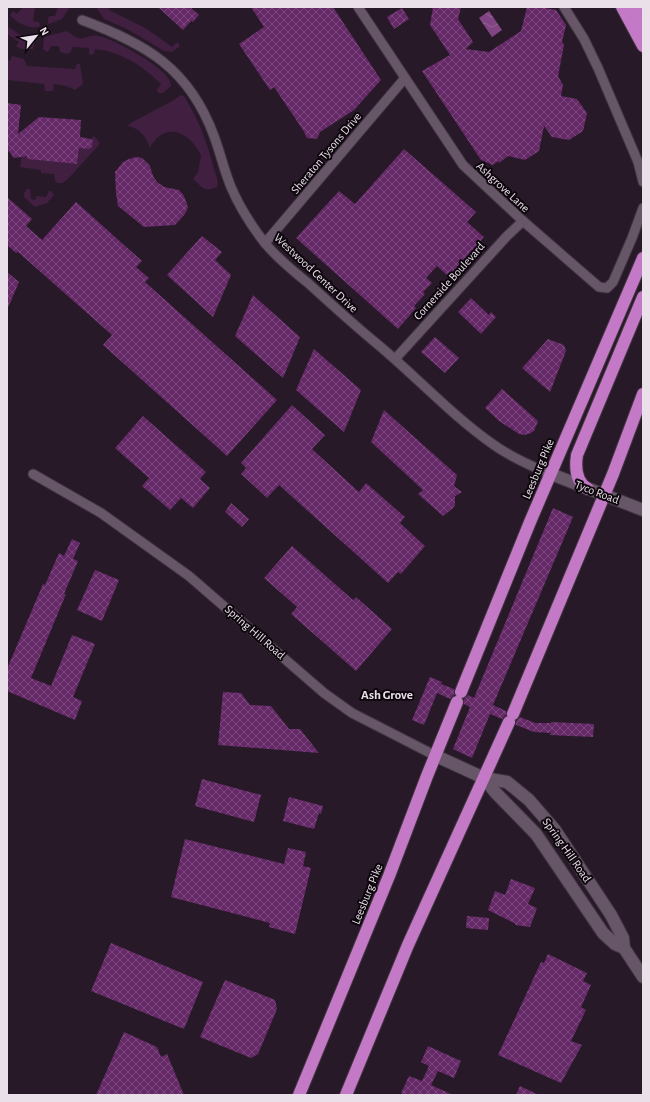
<svg xmlns="http://www.w3.org/2000/svg" width="650" height="1102" font-family="'Alegreya Sans',sans-serif">
<style>
.grass{fill:#401f41}
.water{fill:url(#water-waves)}
.building{fill:url(#building-cross-hatch)}
.lines{fill:none;stroke-linecap:round;stroke-linejoin:round}
.street-casing{stroke:#403540;stroke-width:11}
.secondary-casing{stroke:#403540;stroke-width:14}
.highway-casing{stroke:#403540;stroke-width:14}
.street{stroke:#675667;stroke-width:9}
.secondary{stroke:#675667;stroke-width:12}
.highway{stroke:#c379c5;stroke-width:12}
.labels{text-anchor:middle;stroke-width:4;stroke-linejoin:round;paint-order:stroke}
.street-label{font-size:12px;fill:#eae0ea;stroke:#0d070d}
.neighbourhood-label{font-size:13px;font-weight:bold;fill:#eae0ea;stroke:#0d070d}
</style>
<defs>
<pattern id="water-waves" width="16" height="10" patternUnits="userSpaceOnUse"><rect width="16" height="10" fill="#824584"/><path d="M0 5q4-4 8 0t8 0" fill="none" stroke="#946096"/></pattern>
<pattern id="building-cross-hatch" width="8" height="8" patternUnits="userSpaceOnUse"><rect width="8" height="8" fill="#652967"/><path d="M0 0l8 8M0 8l8-8" fill="none" stroke="#7b487d"/></pattern>
</defs>
<rect width="100%" height="100%" fill="#271928"/>
<g class="grass">
<path d="M23,7h12l-2,14 6,1 1,2 -1,3c-11,2 -22,-4 -29,-12l3,-4 4,3z"/>
<path d="M58,7h12l-8,12 -13,5 -1,-1v-4l1,-3h6z"/>
<path d="M96,7h14l-1,3 38,19 25,18 4,-4h3v4l-7,5 -8,-1 -35,-21 -25,-11z"/>
<path d="M7,26l15,10 12,2 1,2 -2,9h-12l-5,-3 3,-4 -12,-8z"/>
<path d="M67,31c17,15 17,2 32,5 14,3 74,34 72,50l-8,7h-4l-2,-2v-2l4,-5c-19,-19 -40,-32 -66,-35l-1,5 -3,1 -2,-1v-6l-17,-1 -1,5 -4,2 -7,-2 -1,-6h-8l-3,6 -3,-1 -2,-2 1,-12z"/>
<path d="M12,56l12,3 3,7 48,3 2,-5h3l3,20 -8,6 -9,-4 -12,-2 -1,7h-8l-1,-7 -37,-4v-21l3,2z"/>
<path d="M181,95l3,1c15,24 23,46 30,73 2,6 5,12 3,18 -13,6 -15,0 -24,-8l5,-7 3,-16c-10,-24 -37,-36 -51,-8 -4,-12 -10,-19 -22,-22l1,-2 45,-24z"/>
<path d="M94,136l5,6v3l-32,35 -5,3h-5l-2,-2 -1,-7 -13,-1v-3l-21,-3 2,-13 5,-1v6l50,5 2,-16 10,1 3,-2 1,-6 -2,-2z"/>
<path d="M27,189h3l1,10 5,1v-4l10,1 3,-6h2l3,4 -7,8 -12,4 -11,-10v-4z"/>
</g>
<path class="water" d="M489,11l13,19 -10,7 -13,-19z"/>
<g class="building">
<path d="M158,7h32l9,8 -6,7 -2,-1 -8,9z"/>
<path d="M251,7h82l48,73 -27,30 -34,22 -3,7 -10,-1 -4,-8 -29,-43 -4,3 -31,-46 25,-17z"/>
<path d="M433,7h28l-3,12 15,23 -7,7 23,3 32,-21 6,-24h13l16,3 10,15 -4,17 2,3 -6,31 5,9 -2,11 16,3 10,14 -4,18 -14,9 -17,-3 -8,-11 -5,25 -14,9 -17,-4 -9,7 -1,-2 -5,4 -12,-5 -59,-89 28,-16 -20,-30z"/>
<path d="M402,8l7,11 -15,10 -7,-12z"/>
<path d="M7,103l14,2 -3,29 21,-17 42,3 -1,17 11,2 2,2 -1,6 -3,2 -10,-1 -2,16 -50,-5v-3l-13,2 -7,-9z"/>
<path d="M404,149l72,63 -9,10 17,15 -35,40 -12,-11 -11,12 6,5 -9,9 2,2 -11,12 2,2 -18,21 -102,-91 43,-47 16,13z"/>
<path d="M136,157l6,1 8,8 3,10 4,6 7,5 15,3 5,6 4,11 -3,7 -10,11 -31,2 -26,-21 -2,-13 -1,-21 8,-10 6,-3z"/>
<path d="M7,197l25,22 -6,7 16,14 34,-38 66,59 -6,6 13,11 -4,4 132,118 -50,56 -124,-111 9,-10 -94,-83 -2,1 -9,-8z"/>
<path d="M202,236l20,16 -7,8 16,15 -18,42 -46,-42z"/>
<path d="M7,272l12,10 -12,28z"/>
<path d="M253,295l47,42 -17,41 -48,-42z"/>
<path d="M471,298l18,17 2,-3 5,5 -15,17 -23,-22z"/>
<path d="M435,337l24,21 -14,15 -24,-21z"/>
<path d="M548,339l16,6 2,6 -16,41 -28,-24z"/>
<path d="M314,349l47,41 -17,42 -48,-42z"/>
<path d="M502,389l36,32 -4,10 -3,2 -6,2 -6,-1 -20,-13 -14,-13z"/>
<path d="M292,405l33,30 -13,14 47,43 7,-9 39,34 -5,6 25,23 -24,28 -3,-2 -10,11 -109,-98 -12,13 -26,-24 5,-6 -5,-5z"/>
<path d="M384,410l73,65 -3,11 8,6 -7,4v9l-2,3 -10,8 -25,-22 5,-4 -52,-48z"/>
<path d="M143,416l63,56 -6,7 10,9 -17,20 -12,-10 -11,12 -28,-24 7,-8 -34,-30z"/>
<path d="M231,503l18,16 -7,8 -17,-15z"/>
<path d="M553,508l20,9 -80,188 13,6v4l-4,4 -12,-5 -18,44 -19,-9 17,-42 -6,-3v-5l4,-4 6,3z"/>
<path d="M72,539l8,4 -7,16 5,2 -14,33h2l-35,84 20,8 21,-51 23,9 -22,53 9,4 -7,19 -68,-29v-22l36,-85 2,1 14,-32 5,3z"/>
<path d="M292,546l61,54 3,-3 36,32 -36,42 -65,-57 6,-7 -33,-29z"/>
<path d="M95,570l24,10 -17,41 -25,-11z"/>
<path d="M430,677l12,5 -1,2 13,5v6l-4,4 -13,-6 -13,32 -12,-5z"/>
<path d="M223,692l18,1 9,12 21,1 18,23h11l19,24 -101,-8z"/>
<path d="M520,717l15,6h16v-1l43,2 -1,13 -43,-2 1,-2 -17,-1 -18,-7v-4z"/>
<path d="M202,779l59,16 -7,27 -59,-16z"/>
<path d="M289,797l34,9 -2,8 -2,-1 -5,16 -31,-8z"/>
<path d="M185,839l99,25 4,-16 18,4 -3,14 8,2 -16,66 -26,-7 1,-4 -99,-26z"/>
<path d="M511,879l24,9 -7,16 9,4 -7,19 -15,-2 1,-1 -28,-14 7,-19 10,4z"/>
<path d="M467,916l22,2 -1,12 -22,-2z"/>
<path d="M111,943l92,39 -19,47 -93,-38z"/>
<path d="M548,954l39,19 -4,8 8,4 -10,22 5,3 -15,31 11,4 -21,38 -63,-28 43,-93 3,1z"/>
<path d="M225,980l50,20 2,9 -19,45 -7,4 -51,-21z"/>
<path d="M124,1032l33,15 4,10 6,-3 17,41h-88z"/>
<path d="M428,1046l33,15 -7,17 -16,-7 -7,14 22,10h-48l-4,-2 8,-17 13,5 7,-15 -8,-4z"/>
<path d="M520,1086l19,9h-23z"/>
</g>
<g class="lines">
<defs>
<g id="street">
<path d="M358,7l105,158 60,56 76,66 8,1 6,-6 19,-44 11,-30"/>
<path d="M564,7l20,32 14,29 40,94 5,20"/>
<path d="M82,20c64,24 107,48 132,116 6,16 10,34 17,51 8,19 20,38 33,55 12,15 29,29 44,41 23,21 45,41 68,60 40,33 75,72 118,102 17,12 37,21 57,29"/>
<path d="M265,243l140,-165"/>
<path d="M395,359l112,-123 16,-15"/>
<path d="M33,474l68,39 88,63 135,117 28,20 84,43"/>
</g>
<g id="secondary">
<path d="M551,474l92,36"/>
<path d="M436,756l48,22 23,4 22,18 26,30 56,85 12,23 1,10 19,29"/>
<path d="M484,778l11,14 41,42 67,99 12,11 9,4"/>
</g>
<g id="highway">
<path d="M622,7l21,39"/>
<path d="M635,7l8,22"/>
<path d="M588,489c-12,-7 -13,-21 -11,-34l66,-158"/>
<path d="M461,692l69,-170 113,-264"/>
<path d="M513,714l100,-240 30,-80"/>
<path d="M299,1095l90,-219 38,-100 30,-74"/>
<path d="M346,1095l62,-150 101,-223"/>
</g>
</defs>
<use href="#street" class="street-casing"/>
<use href="#secondary" class="secondary-casing"/>
<use href="#highway" class="highway-casing"/>
<use href="#street" class="street"/>
<use href="#secondary" class="secondary"/>
<use href="#highway" class="highway"/>
</g>
<g class="labels">
<g class="street-label">
<text transform="translate(326 153) rotate(-50)" y="4">Sheraton Tysons Drive</text>
<text transform="translate(503 187) rotate(43)" y="4">Ashgrove Lane</text>
<text transform="translate(316 273) rotate(43)" y="4">Westwood Center Drive</text>
<text transform="translate(449 281) rotate(-48)" y="4">Cornerside Boulevard</text>
<text transform="translate(538 469) rotate(-67)" y="4">Leesburg Pike</text>
<text transform="translate(597 492) rotate(21)" y="4">Tyco Road</text>
<text transform="translate(255 632) rotate(41)" y="4">Spring Hill Road</text>
<text transform="translate(567 850) rotate(55)" y="4">Spring Hill Road</text>
<text transform="translate(367 894) rotate(-68)" y="4">Leesburg Pike</text>
</g>
<g class="neighbourhood-label">
<text x="387" y="699">Ash Grove</text>
</g>
</g>
<rect width="650" height="1102" fill="none" stroke="#eae0ea" stroke-width="16"/>
<g transform="translate(36 36) rotate(60)" stroke="#0d070d" stroke-width="3" paint-order="stroke">
<path d="M0-3L7 15L0 10L-7 15Z" fill="#eae0ea"/>
<text y="-6" font-size="11" font-weight="bold" text-anchor="middle" fill="#eae0ea">N</text>
</g>
</svg>
